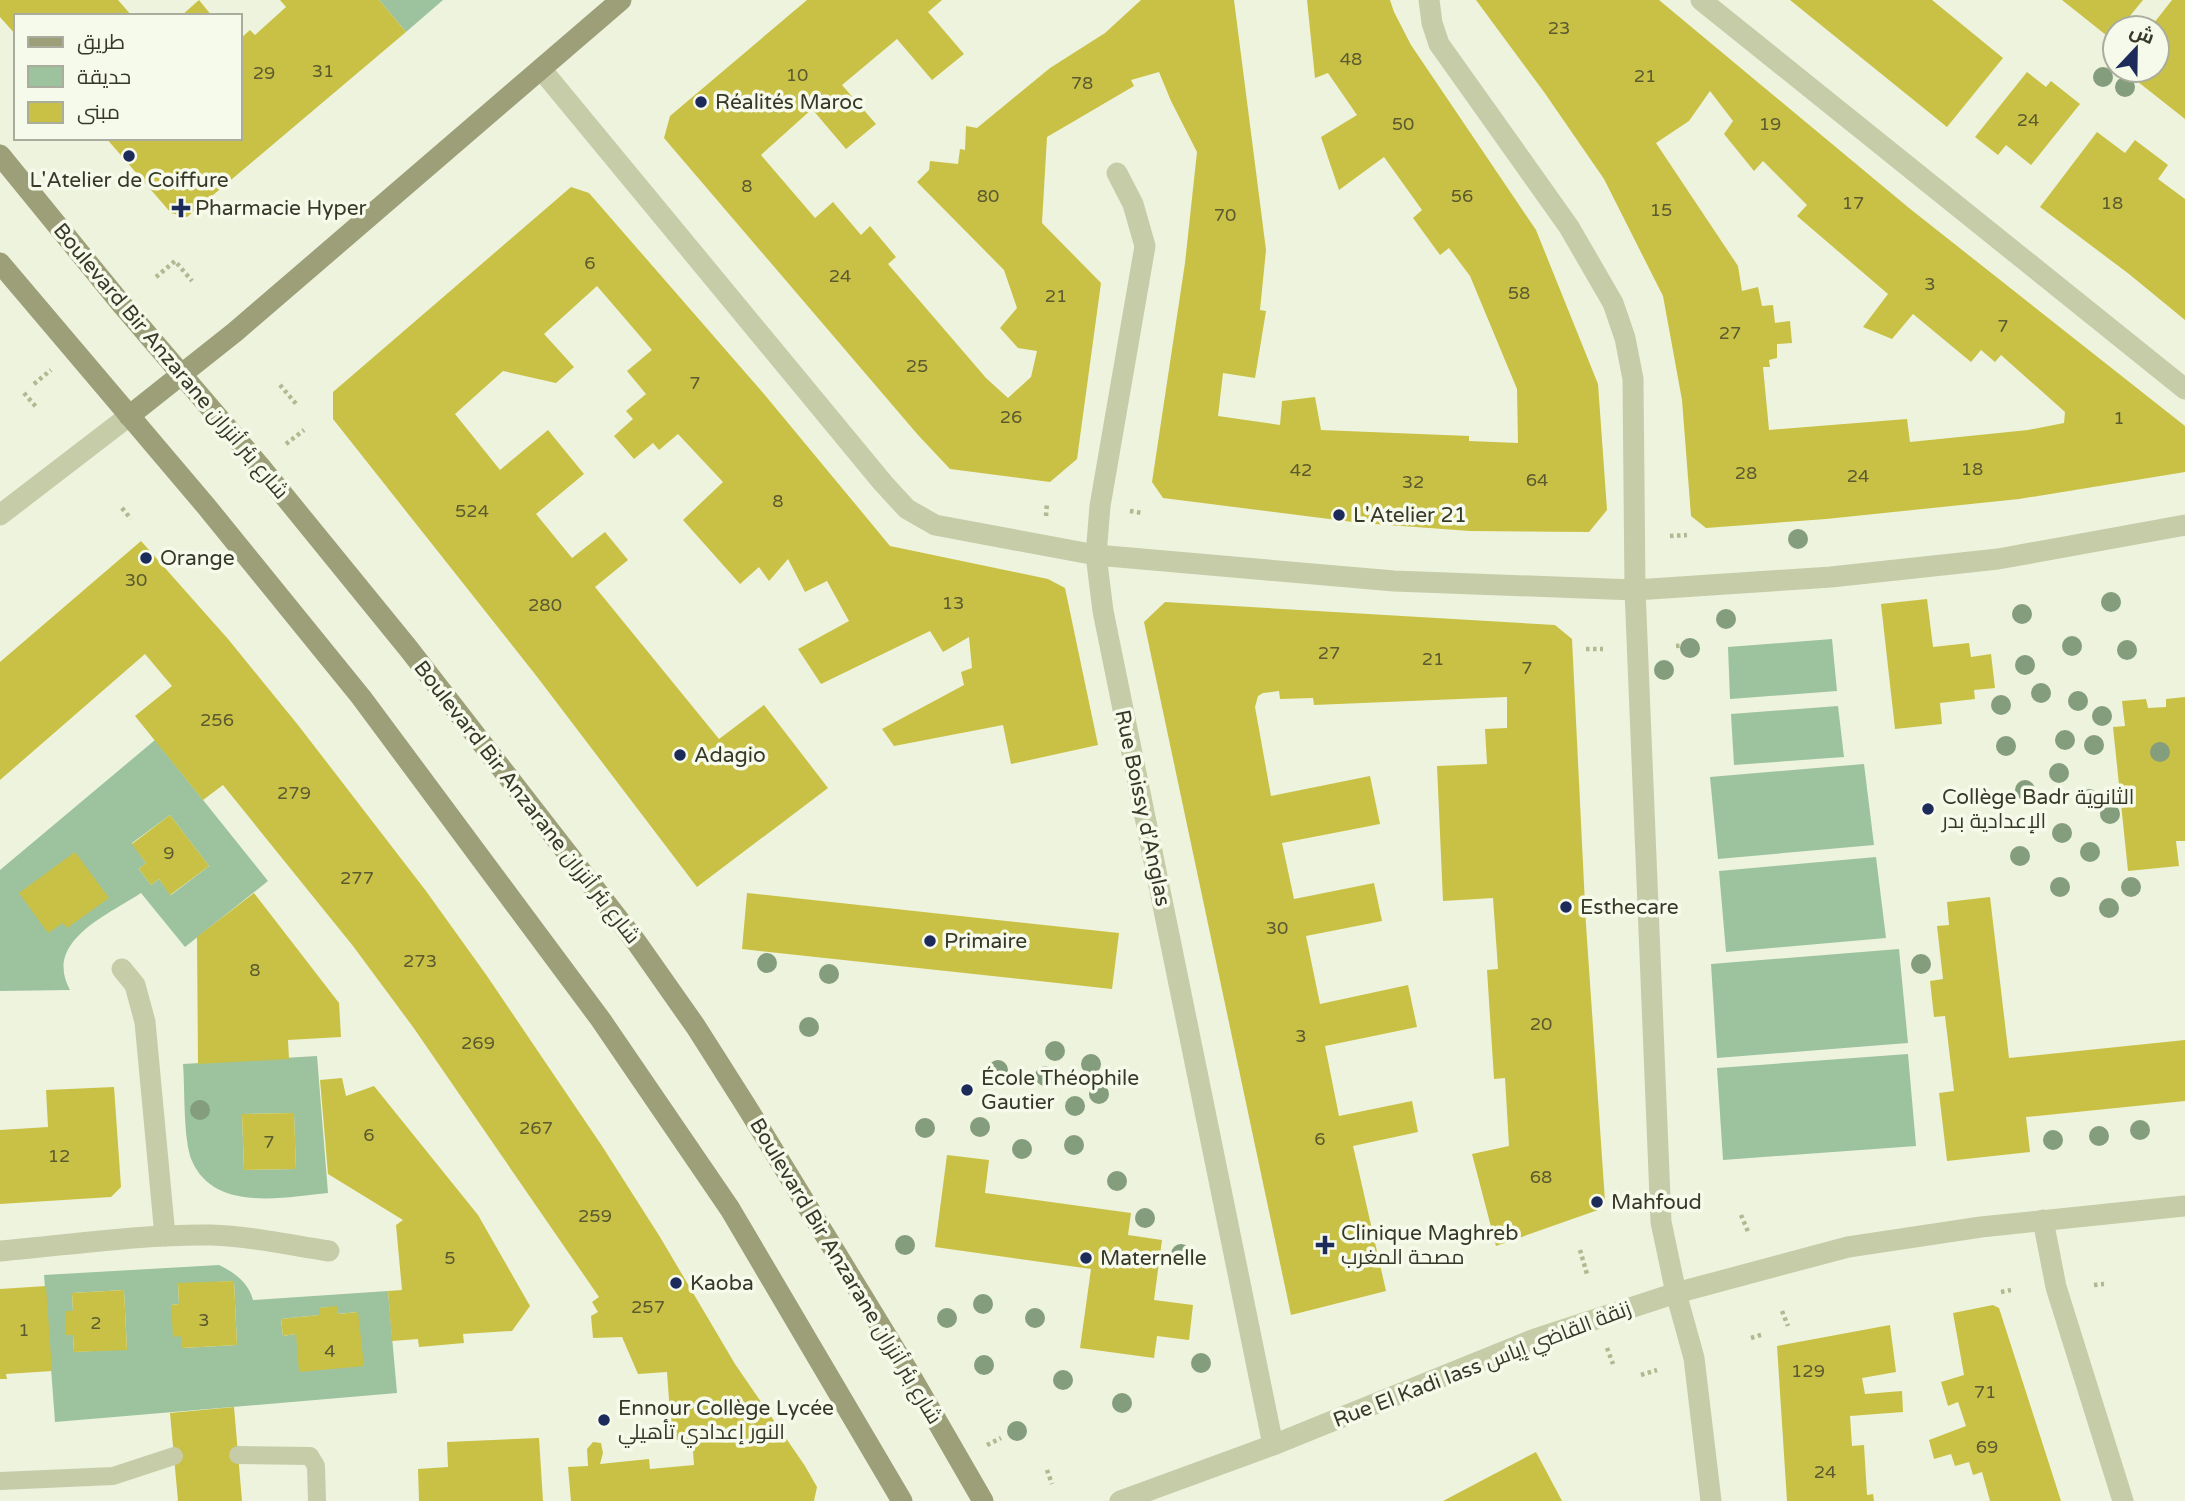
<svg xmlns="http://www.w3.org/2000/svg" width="2185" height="1501" font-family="'Varela Round',Cairo,sans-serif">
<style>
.green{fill:#9cc39e;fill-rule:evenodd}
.building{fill:#c9c145;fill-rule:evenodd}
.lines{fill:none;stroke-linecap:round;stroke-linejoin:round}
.path{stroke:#b3b792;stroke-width:4.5;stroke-dasharray:3.5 3.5;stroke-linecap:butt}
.lane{stroke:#c6cca8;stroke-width:18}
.street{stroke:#c6cca8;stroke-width:21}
.secondary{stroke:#9d9f79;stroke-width:21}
.tree{fill:#839d7d}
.poi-dot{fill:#1d2b5b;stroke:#f6faea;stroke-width:2.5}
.labels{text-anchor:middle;stroke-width:7;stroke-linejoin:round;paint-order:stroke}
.number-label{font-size:18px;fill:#5c5a30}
.poi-label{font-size:21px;fill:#383829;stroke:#f6faea;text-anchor:start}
.street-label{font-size:21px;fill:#383829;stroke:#f6faea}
</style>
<rect width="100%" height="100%" fill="#eef3dd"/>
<g class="green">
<path d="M379,0h64l-37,32z"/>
<path d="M1832,639l5,52 -107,8 -2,-52z"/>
<path d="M1838,706l6,51 -110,8 -3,-51z"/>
<path d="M155,740l113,141 -83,66 -44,-54c-33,22 -98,48 -71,97l-70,1v-121zM170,815l39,51 -38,29 -12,-16 -8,6 -12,-16 7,-6 -14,-20z"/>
<path d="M1864,764l10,81 -156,14 -8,-82z"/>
<path d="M1876,857l10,81 -160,14 -7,-81z"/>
<path d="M1899,949l9,94 -191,15 -6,-94z"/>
<path d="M1908,1054l8,92 -193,14 -6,-92z"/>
<path d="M317,1056l11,137c-43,4 -113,20 -136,-32 -9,-21 -7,-72 -9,-97zM294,1113l2,56 -52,1 -2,-56z"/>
<path d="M219,1265c15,7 30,18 34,35l135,-9 9,102 -342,29 -11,-147zM234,1281l3,64 -55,3v-12l-11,-31 8,-1 -1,-20zM124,1290l3,59 -53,3 -1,-17h-7v-24h7l-1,-18zM336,1307l2,7 20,-2 -62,22 -13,2 -2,-17 38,-4v-7z"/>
</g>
<g class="building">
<path d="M0,0h118l14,16h-116v19l-16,-18z"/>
<path d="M199,0l13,16h-31z"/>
<path d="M280,0h99l27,32 -219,185 -16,-4 -65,-75h134v-99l10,-9 5,5 31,-28z"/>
<path d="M807,0h135l-14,12 36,42 -32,26 -35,-41 -55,46 34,39 -30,25 -34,-40 -51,46 54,63 18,-16 28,33 9,-9 26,31 -8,7 98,114 22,20 23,-21 6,-26 -19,-3 -18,-20 17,-20 -13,-38 -87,-88 12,-12 1,-9 28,3 2,-15 5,1 1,-24 11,2 73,-60 55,-35 36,-33h93l32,250 -6,60 6,1 -11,67 -32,-5 -5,43 62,9 2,-24 33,-4 6,33 148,6v5l49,2 -1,-54 -47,-113 -21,-28 -9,7 -27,-37 9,-8 -38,-53 -45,33 -18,-53 36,-22 -29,-42 -13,5 -8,-78h83l4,12 17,33 125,185 62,154 9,126 -18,22 -119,-1 -109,-8 -198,-25 -11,-16 33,-219 12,-111 -26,-51 -12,-29 -28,8 3,6 -87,51 -5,86 59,60 -24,176 -27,23 -100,-13 -32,-34 -254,-297 6,-22z"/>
<path d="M1476,0h183l250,208 276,218v46l-166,27 -193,20 -120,9 -15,-12 -9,-116 -19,-104 -59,-117 -60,-87zM1710,91l23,30 -9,13 30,37 9,-10 44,44 -10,11 91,78 -25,33 29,12 21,-25 58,48 10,-12 14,12 6,-7 64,57 -1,11 -36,7 -118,12 -3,-23 -138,11 -6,-63h7l-1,-7 8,-2v-14l15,-1 -2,-22 -15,2 -2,-18 -11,1 -4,-19 -16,4 -4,-25 -82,-123 33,-22z"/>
<path d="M1790,0h142l71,58 -56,69z"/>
<path d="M2062,0h81l-23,28h-5v6l-4,5z"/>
<path d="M2172,0h13v119l-62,-49h34v-42h-7z"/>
<path d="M2027,72l19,15 5,-6 29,23 -49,61 -25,-20 -8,10 -23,-18z"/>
<path d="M2097,132l28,21 10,-13 33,25 -10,14 27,20v121l-56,-46 -89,-67z"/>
<path d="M571,187l18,6 175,201 126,152 158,33 17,9 33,157 -87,19 -8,-39 -109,21 -12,-17 82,-44 -3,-13 11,-4 -3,-31 -26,15 -13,-21 -109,53 -23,-35 51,-28 -22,-40 -22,11 -17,-33 -19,22 -10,-14 -19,17 -57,-64 40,-38 -45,-48 -19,16 -6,-7 -19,16 -20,-23 19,-17 -7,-8 20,-17 -19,-23 25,-21 -55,-64 -53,48 30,33 -18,16 -53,-12 -48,43 45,56 48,-40 36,44 -48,40 36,44 33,-26 23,28 -33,27 124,152 45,-34 64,83 -131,99 -159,-209 -205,-259v-27z"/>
<path d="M141,541l87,98 70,86 128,166 61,85 115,170 58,91 75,127 70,102 12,21 -3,14h-243l-3,-34 20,-1 -1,-17 6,-7 8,1 2,10 -3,11 49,-5 1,10 44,-4 -2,-27 -20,3 -5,-69 -29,2 -16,-37 -29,1 -2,-22 7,-4 -6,-10 7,-5 -186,-270 -60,-81 -130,-161 -20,15 -68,-84 37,-30 -27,-32 -145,126v-118z"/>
<path d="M1927,599l6,48 36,-4 2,14 20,-3 4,34 -21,2 1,9 -35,4 2,21 -47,5 -14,-125z"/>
<path d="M1165,602l390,23 17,14 14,286 19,276 -7,9 -102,36 -24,-92 37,-8 -4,-68 -11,1 -7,-109 11,-1 -5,-71 -50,3 -6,-135 50,-2 -2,-35 22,-1v-31l-193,8 -1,-7 -33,1 -1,-8 -16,2 -5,3 -3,11 16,89 99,-20 10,48 -98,19 12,56 80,-16 8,38 -76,15 14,68 88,-19 9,42 -92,19 14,70 73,-15 6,31 -65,14 33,145 -95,24 -147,-693z"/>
<path d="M2185,697v144h-9l3,25 -51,5 -15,-144 12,-1 -3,-25 24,-2 2,9 18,-1v-8z"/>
<path d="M170,815l39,51 -39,29 -11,-16 -8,6 -12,-16 7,-6 -14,-19z"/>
<path d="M75,852l34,46 -42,30 -4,-5 -15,10 -29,-40z"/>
<path d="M254,893l85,110 2,34 -53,3 1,19 -91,5 -1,-127z"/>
<path d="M747,893l372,40 -7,56 -370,-40z"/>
<path d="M1990,897l19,161 176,-18v61l-159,16 4,35 -83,9 -8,-68 15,-2 -9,-75 -11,1 -4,-36 13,-2 -6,-53 12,-1 -2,-23z"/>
<path d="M342,1078l4,18 28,-10 104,129 52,91 -18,25 -49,3 1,9 -45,4 -1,-8 -26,2 -4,-50 14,-1 -6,-65 7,-5 -75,-46 -8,-94z"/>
<path d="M114,1087l7,100 -10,10 -111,7v-74l48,-3 -2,-37z"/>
<path d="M294,1113l2,56 -52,1 -2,-56z"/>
<path d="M947,1155l42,5 -4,33 146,20 -3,22 34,5 -8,60 39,5 -4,35 -32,-4 -3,22 -74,-10 11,-79 -156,-22z"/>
<path d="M234,1281l3,64 -55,3v-12l-9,1 -2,-32 8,-1 -1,-21z"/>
<path d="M46,1286l6,85 -46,3 1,5h-7v-90z"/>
<path d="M124,1290l3,60 -53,2 -1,-17h-7l-1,-24h8l-1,-18z"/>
<path d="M1993,1305l6,3 62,193h-71l-8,-29 -9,3 -4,-13 -14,4 -4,-12 -17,5 -5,-19 37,-14 -8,-24 -10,4 -7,-24 23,-7 -11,-62z"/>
<path d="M337,1306l1,8 20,-2 6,54 -65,6 -3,-38 -13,2 -2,-17 38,-4v-7z"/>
<path d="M1890,1325l6,47 -34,6 3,16 37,-3 1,21 -53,4 2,30 12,-1 3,50 6,-1 1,7h-87l-10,-155z"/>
<path d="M234,1407l8,94h-64l-8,-88z"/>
<path d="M539,1438l4,63h-124l-1,-32 30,-2 -1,-25z"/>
<path d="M1536,1452l26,49h-119z"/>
</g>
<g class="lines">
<g class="path">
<path d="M156,277l19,-16 17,20"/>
<path d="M34,384l17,-14"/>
<path d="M280,385l17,20"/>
<path d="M24,393l13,15"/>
<path d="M286,444l18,-14"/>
<path d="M122,508l9,11"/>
<path d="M1130,511l12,2"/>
<path d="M1046,516l1,-13"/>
<path d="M1670,536l17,-1"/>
<path d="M1676,646l11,-1"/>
<path d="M1586,649h17"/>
<path d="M1741,1215l8,19"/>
<path d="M1580,1250l7,24"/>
<path d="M2094,1285l10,-1"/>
<path d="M2001,1292l10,-2"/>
<path d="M1782,1311l6,15"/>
<path d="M1751,1338l13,-4"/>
<path d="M1607,1348l6,16"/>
<path d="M1641,1375l16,-5"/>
<path d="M987,1445l14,-7"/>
<path d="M1047,1470l5,14"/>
</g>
<g class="lane">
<path d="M238,1455l72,1 6,10 1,35"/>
<path d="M0,1481l113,-5 61,-20"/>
</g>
<g class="street">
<path d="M1429,0l3,23 7,21 130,183 44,76 12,35 8,41 2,211 26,632 15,71 18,65 17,143"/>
<path d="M1701,0l484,389"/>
<path d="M541,69l342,414 24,26 28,16 161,30 298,26 241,9 196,-13 167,-18 187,-34"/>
<path d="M1117,173l16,31 12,42 -45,260 -4,49 7,56 170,834"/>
<path d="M0,515l129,-99"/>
<path d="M122,969l13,16 10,37 20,214"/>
<path d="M2043,1220l13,67 67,214"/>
<path d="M0,1251c70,-6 141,-17 211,-16 39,1 79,10 118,16"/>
<path d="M1120,1501l153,-56 262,-106 141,-46 172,-46 133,-20 204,-21"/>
</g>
<g class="secondary">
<path d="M0,155l123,151 136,159 149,183 229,295 59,84 52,82 160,262 75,130"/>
<path d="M0,263l206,243 155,191 240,323 129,189 172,292"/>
<path d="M129,416l106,-84 386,-332"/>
</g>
</g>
<g class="tree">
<circle cx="2103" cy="77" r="10"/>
<circle cx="2125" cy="87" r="10"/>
<circle cx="1798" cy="539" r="10"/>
<circle cx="2111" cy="602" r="10"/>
<circle cx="2022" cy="614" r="10"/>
<circle cx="1726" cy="619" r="10"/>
<circle cx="2072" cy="646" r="10"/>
<circle cx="1690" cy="648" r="10"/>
<circle cx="2127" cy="650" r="10"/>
<circle cx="2025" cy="665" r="10"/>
<circle cx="1664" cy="670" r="10"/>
<circle cx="2041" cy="693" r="10"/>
<circle cx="2078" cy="701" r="10"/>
<circle cx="2001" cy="705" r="10"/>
<circle cx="2102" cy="716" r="10"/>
<circle cx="2065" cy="740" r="10"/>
<circle cx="2094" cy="745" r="10"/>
<circle cx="2006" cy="746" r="10"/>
<circle cx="2160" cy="752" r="10"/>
<circle cx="2059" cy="773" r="10"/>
<circle cx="2025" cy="790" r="10"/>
<circle cx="2089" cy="799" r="10"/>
<circle cx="2110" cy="814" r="10"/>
<circle cx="2062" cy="833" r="10"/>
<circle cx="2090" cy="852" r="10"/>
<circle cx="2020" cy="856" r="10"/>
<circle cx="2060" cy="887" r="10"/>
<circle cx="2131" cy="887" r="10"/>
<circle cx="2109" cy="908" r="10"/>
<circle cx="767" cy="963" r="10"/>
<circle cx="1921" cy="964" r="10"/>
<circle cx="829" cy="974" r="10"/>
<circle cx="809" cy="1027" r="10"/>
<circle cx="1055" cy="1051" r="10"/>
<circle cx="1091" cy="1064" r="10"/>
<circle cx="998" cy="1070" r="10"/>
<circle cx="1045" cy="1076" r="10"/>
<circle cx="1099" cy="1094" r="10"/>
<circle cx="1075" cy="1106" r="10"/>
<circle cx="200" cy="1110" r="10"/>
<circle cx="980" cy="1127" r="10"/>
<circle cx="925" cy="1128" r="10"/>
<circle cx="2140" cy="1130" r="10"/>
<circle cx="2099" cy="1136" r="10"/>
<circle cx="2053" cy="1140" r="10"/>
<circle cx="1074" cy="1145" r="10"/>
<circle cx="1022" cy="1149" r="10"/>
<circle cx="1117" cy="1181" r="10"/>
<circle cx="1145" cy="1218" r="10"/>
<circle cx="905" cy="1245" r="10"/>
<circle cx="1181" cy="1254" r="10"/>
<circle cx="983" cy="1304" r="10"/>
<circle cx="947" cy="1318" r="10"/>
<circle cx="1035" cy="1318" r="10"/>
<circle cx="1201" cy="1363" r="10"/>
<circle cx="984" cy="1365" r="10"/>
<circle cx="1063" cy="1380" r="10"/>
<circle cx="1122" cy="1403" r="10"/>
<circle cx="1017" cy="1431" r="10"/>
</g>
<g class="poi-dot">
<circle cx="701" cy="102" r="7"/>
<circle cx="129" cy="156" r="7"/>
<path d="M177.5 197.5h7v7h7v7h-7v7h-7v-7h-7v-7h7z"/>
<circle cx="1339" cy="515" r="7"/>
<circle cx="146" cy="558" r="7"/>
<circle cx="680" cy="755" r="7"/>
<circle cx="1928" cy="809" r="7"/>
<circle cx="1566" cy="907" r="7"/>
<circle cx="930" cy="941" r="7"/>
<circle cx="967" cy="1090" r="7"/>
<circle cx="1597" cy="1202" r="7"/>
<path d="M1321.5 1234.5h7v7h7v7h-7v7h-7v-7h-7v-7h7z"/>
<circle cx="1086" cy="1258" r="7"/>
<circle cx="676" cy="1283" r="7"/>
<circle cx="604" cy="1420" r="7"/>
</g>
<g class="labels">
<g class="number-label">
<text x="1559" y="34">23</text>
<text x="1351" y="65">48</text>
<text x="323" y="77">31</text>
<text x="264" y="79">29</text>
<text x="797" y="81">10</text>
<text x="1645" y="82">21</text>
<text x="1082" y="89">78</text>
<text x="2028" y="126">24</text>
<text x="1403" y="130">50</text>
<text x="1770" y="130">19</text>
<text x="747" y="192">8</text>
<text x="988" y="202">80</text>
<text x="1462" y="202">56</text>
<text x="1853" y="209">17</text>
<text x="2112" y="209">18</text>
<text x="1661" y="216">15</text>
<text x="1225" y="221">70</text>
<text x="590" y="269">6</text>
<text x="840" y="282">24</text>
<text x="1930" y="290">3</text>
<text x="1519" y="299">58</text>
<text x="1056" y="302">21</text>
<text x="2003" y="332">7</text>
<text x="1730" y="339">27</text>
<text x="917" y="372">25</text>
<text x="695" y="389">7</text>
<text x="1011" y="423">26</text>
<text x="2119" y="424">1</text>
<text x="1972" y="475">18</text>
<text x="1301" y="476">42</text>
<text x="1746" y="479">28</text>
<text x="1858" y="482">24</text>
<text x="1537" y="486">64</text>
<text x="1413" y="488">32</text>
<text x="778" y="507">8</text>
<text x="472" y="517">524</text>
<text x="136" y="586">30</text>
<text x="953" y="609">13</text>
<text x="545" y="611">280</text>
<text x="1329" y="659">27</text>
<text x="1433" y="665">21</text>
<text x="1527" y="674">7</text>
<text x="217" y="726">256</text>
<text x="294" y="799">279</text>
<text x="169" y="859">9</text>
<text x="357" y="884">277</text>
<text x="1277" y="934">30</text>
<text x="420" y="967">273</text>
<text x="255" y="976">8</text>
<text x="1541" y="1030">20</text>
<text x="1301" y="1042">3</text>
<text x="478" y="1049">269</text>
<text x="536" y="1134">267</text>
<text x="369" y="1141">6</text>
<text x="1320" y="1145">6</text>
<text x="269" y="1148">7</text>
<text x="59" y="1162">12</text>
<text x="1541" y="1183">68</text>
<text x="595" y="1222">259</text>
<text x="450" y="1264">5</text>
<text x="648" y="1313">257</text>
<text x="204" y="1326">3</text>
<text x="96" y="1329">2</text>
<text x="24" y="1336">1</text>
<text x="330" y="1357">4</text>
<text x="1808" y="1377">129</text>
<text x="1985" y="1398">71</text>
<text x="1987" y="1453">69</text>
<text x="1825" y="1478">24</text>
</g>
<g class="poi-label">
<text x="715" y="109">Réalités Maroc</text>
<text x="129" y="187" text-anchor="middle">L'Atelier de Coiffure</text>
<text x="195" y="215">Pharmacie Hyper</text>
<text x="1353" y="522">L'Atelier 21</text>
<text x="160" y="565">Orange</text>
<text x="694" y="762">Adagio</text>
<text x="1942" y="804">Collège Badr الثانوية<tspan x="1942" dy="24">الإعدادية بدر</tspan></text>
<text x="1580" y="914">Esthecare</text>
<text x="944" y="948">Primaire</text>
<text x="981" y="1085">École Théophile<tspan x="981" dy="24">Gautier</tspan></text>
<text x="1611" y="1209">Mahfoud</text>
<text x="1341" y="1240">Clinique Maghreb<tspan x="1341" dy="24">مصحة المغرب</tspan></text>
<text x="1100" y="1265">Maternelle</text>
<text x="690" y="1290">Kaoba</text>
<text x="618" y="1415">Ennour Collège Lycée<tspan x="618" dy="24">النور إعدادي تأهيلي</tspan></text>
</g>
<g class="street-label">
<text transform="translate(171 361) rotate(50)" y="7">Boulevard Bir Anzarane شارع بئر أنزران</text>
<text transform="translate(527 802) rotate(52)" y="7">Boulevard Bir Anzarane شارع بئر أنزران</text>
<text transform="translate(1143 808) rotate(78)" y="7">Rue Boissy d’Anglas</text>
<text transform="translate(846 1271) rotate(59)" y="7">Boulevard Bir Anzarane شارع بئر أنزران</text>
<text transform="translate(1482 1364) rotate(-21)" y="7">Rue El Kadi Iass زنقة القاضي إياس</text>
</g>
</g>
<rect x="14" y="14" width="228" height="126" fill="#f6faea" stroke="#aaac9d" stroke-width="2"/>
<rect x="28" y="37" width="35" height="10" fill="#9d9f79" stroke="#aaac9d" stroke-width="2"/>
<text x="77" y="49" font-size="21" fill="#383829">طريق</text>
<rect x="28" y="66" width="35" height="21" fill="#9cc39e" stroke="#aaac9d" stroke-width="2"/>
<text x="77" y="84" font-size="21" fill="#383829">حديقة</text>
<rect x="28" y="102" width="35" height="21" fill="#c9c145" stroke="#aaac9d" stroke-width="2"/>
<text x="77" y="119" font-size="21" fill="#383829">مبنى</text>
<g transform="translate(2136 49) rotate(22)"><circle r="33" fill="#f6faea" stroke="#aaac9d" stroke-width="2"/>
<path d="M0-5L12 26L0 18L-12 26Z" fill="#1d2b5b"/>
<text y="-10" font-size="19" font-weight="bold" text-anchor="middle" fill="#383829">ش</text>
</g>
</svg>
